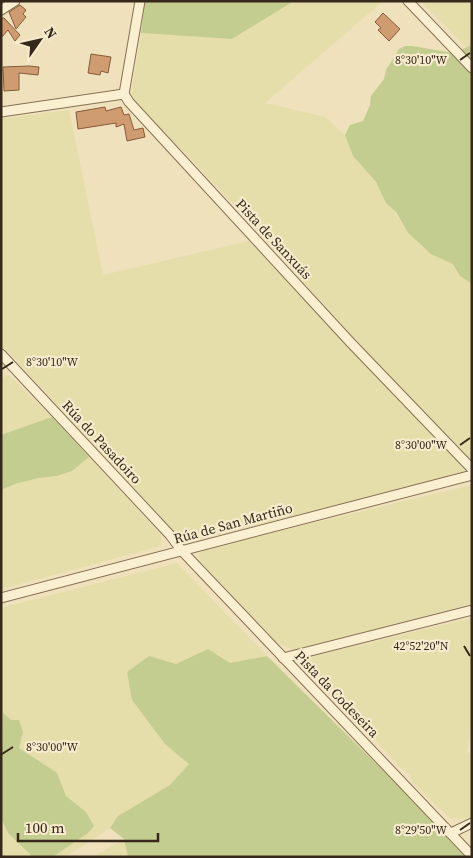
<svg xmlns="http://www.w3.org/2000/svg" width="473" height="858" font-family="'Source Serif 4',serif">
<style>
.farmland{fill:#e5ddaa}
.green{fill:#c4cd90}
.building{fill:#cf9b71;stroke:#875b3a}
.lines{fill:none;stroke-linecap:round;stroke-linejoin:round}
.minor-casing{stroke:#877155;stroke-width:11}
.minor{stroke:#faefd0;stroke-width:9}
.ticks{fill:none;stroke:#36291b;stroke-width:2}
.labels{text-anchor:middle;stroke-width:4.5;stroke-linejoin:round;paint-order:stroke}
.street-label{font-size:14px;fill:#36291b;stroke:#f6ebcc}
.ticks-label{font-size:12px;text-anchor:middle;fill:#36291b;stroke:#f6ebcc;stroke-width:4.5;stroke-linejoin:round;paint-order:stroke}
</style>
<rect width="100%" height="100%" fill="#efe1bc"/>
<g class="farmland">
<path d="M294,1h89l-118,102 60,14 20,18 8,21 22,26 33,51 15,15 30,16 7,12 12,8v174l-6,-1 -44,-45 -230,-252 -58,-57 -3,-6 10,-64 91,6z"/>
<path d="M421,1h51v44l-5,3z"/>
<path d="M69,110l34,165 146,-34 211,221 4,4 -1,5 -6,4 -262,65 -15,-2 -179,-194v-225z"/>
<path d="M9,375l43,42 -51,18v-57z"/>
<path d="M89,457l72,78v11l-160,43v-99l14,-6 24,-6 18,-2 15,-5z"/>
<path d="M472,485v119l-169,43 -9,3 -18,-8 -76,-81 -2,-6 7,-6z"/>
<path d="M177,563l90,93 -37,7 -22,-14 -32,15 -27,-8 -22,16 5,28 33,44 25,20 -20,21 -52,31 -8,12 -45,29h-64v-249z"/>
<path d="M472,618v103l-5,31 5,2v62l-7,3 -15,-1 -38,-36 -2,-7 -12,-10 -91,-101 3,-7z"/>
<path d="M124,839l4,18h-35z"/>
</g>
<g class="green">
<path d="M145,1h149l-62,38 -91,-6z"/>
<path d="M472,45v239l-12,-8 -7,-12 -22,-10 -23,-21 -12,-21 -10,-9 -10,-21 -23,-26 -8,-21 5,-10 13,-4 7,-16 1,-9 13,-17 2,-9 13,-21 6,-3h7l41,7z"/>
<path d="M52,417l37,40 -17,14 -15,5 -18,2 -24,6 -14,6v-55z"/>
<path d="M208,649l22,14 37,-7 140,138 58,63h-337l-4,-18 -14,-11 8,-12 52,-31 19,-21 -24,-20 -33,-44 -5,-28 22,-16 27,8z"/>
<path d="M3,713l8,7h8l4,12 -4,16 38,25 9,23 20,16 8,14 -6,7 -28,19 -6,4 -21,1 -25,-24 -7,-15z"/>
</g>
<g class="building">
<path d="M20,5l6,5 -3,4 3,3 -10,12 -7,-17z"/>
<path d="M383,13l17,16 -11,12 -11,-11 3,-2 -6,-6z"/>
<path d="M1,18h3l16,17 -5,6 -7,-11 -7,8z"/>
<path d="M91,54l20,3 -3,16 -7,-2 -1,4 -12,-2z"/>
<path d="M29,66l10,1 -1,8 -19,-2v17l-15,1 -1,-24z"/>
<path d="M105,107l1,4 15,-4 3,8 5,-1 5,16 9,-2 2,9 -18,4 -3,-17 -8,3v-4l-38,6 -2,-17z"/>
</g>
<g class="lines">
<defs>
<g id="minor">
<path d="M140,1l-16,93 5,8 222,241 121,126"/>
<path d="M408,1l64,67"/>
<path d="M1,10l14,-9"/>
<path d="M1,112l123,-18"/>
<path d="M1,354l169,181 12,16 290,305"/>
<path d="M1,598l471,-123"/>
<path d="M283,658l189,-48"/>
<path d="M451,833l21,-10"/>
</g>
</defs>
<use href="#minor" class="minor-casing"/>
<use href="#minor" class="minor"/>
</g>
<path class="ticks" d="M460,60l10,-7M2,369l11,-7M460,445l10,-7M464,646l6,10M2,754l11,-7M460,830l10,-7"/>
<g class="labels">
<g class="street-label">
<text transform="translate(274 239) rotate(47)" y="5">Pista de Sanxuás</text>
<text transform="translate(102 442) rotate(47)" y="5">Rúa do Pasadoiro</text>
<text transform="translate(233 523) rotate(-15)" y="5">Rúa de San Martiño</text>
<text transform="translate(337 694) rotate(46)" y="5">Pista da Codeseira</text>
</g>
</g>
<g class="ticks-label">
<text x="421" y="64">8°30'10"W</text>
<text x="52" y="366">8°30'10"W</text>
<text x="421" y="449">8°30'00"W</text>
<text x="421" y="650">42°52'20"N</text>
<text x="52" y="751">8°30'00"W</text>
<text x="421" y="834">8°29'50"W</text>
</g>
<rect width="473" height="858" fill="none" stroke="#36291b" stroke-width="5"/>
<g transform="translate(40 40) rotate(56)" stroke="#f6ebcc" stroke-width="4" paint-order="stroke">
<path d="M0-4L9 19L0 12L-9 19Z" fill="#36291b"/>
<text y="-8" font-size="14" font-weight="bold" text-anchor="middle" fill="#36291b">N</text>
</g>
<path d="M18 833v8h140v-8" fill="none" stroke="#36291b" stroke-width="2.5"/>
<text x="25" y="833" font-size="15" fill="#36291b" stroke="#f6ebcc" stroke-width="4" paint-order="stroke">100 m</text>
</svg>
